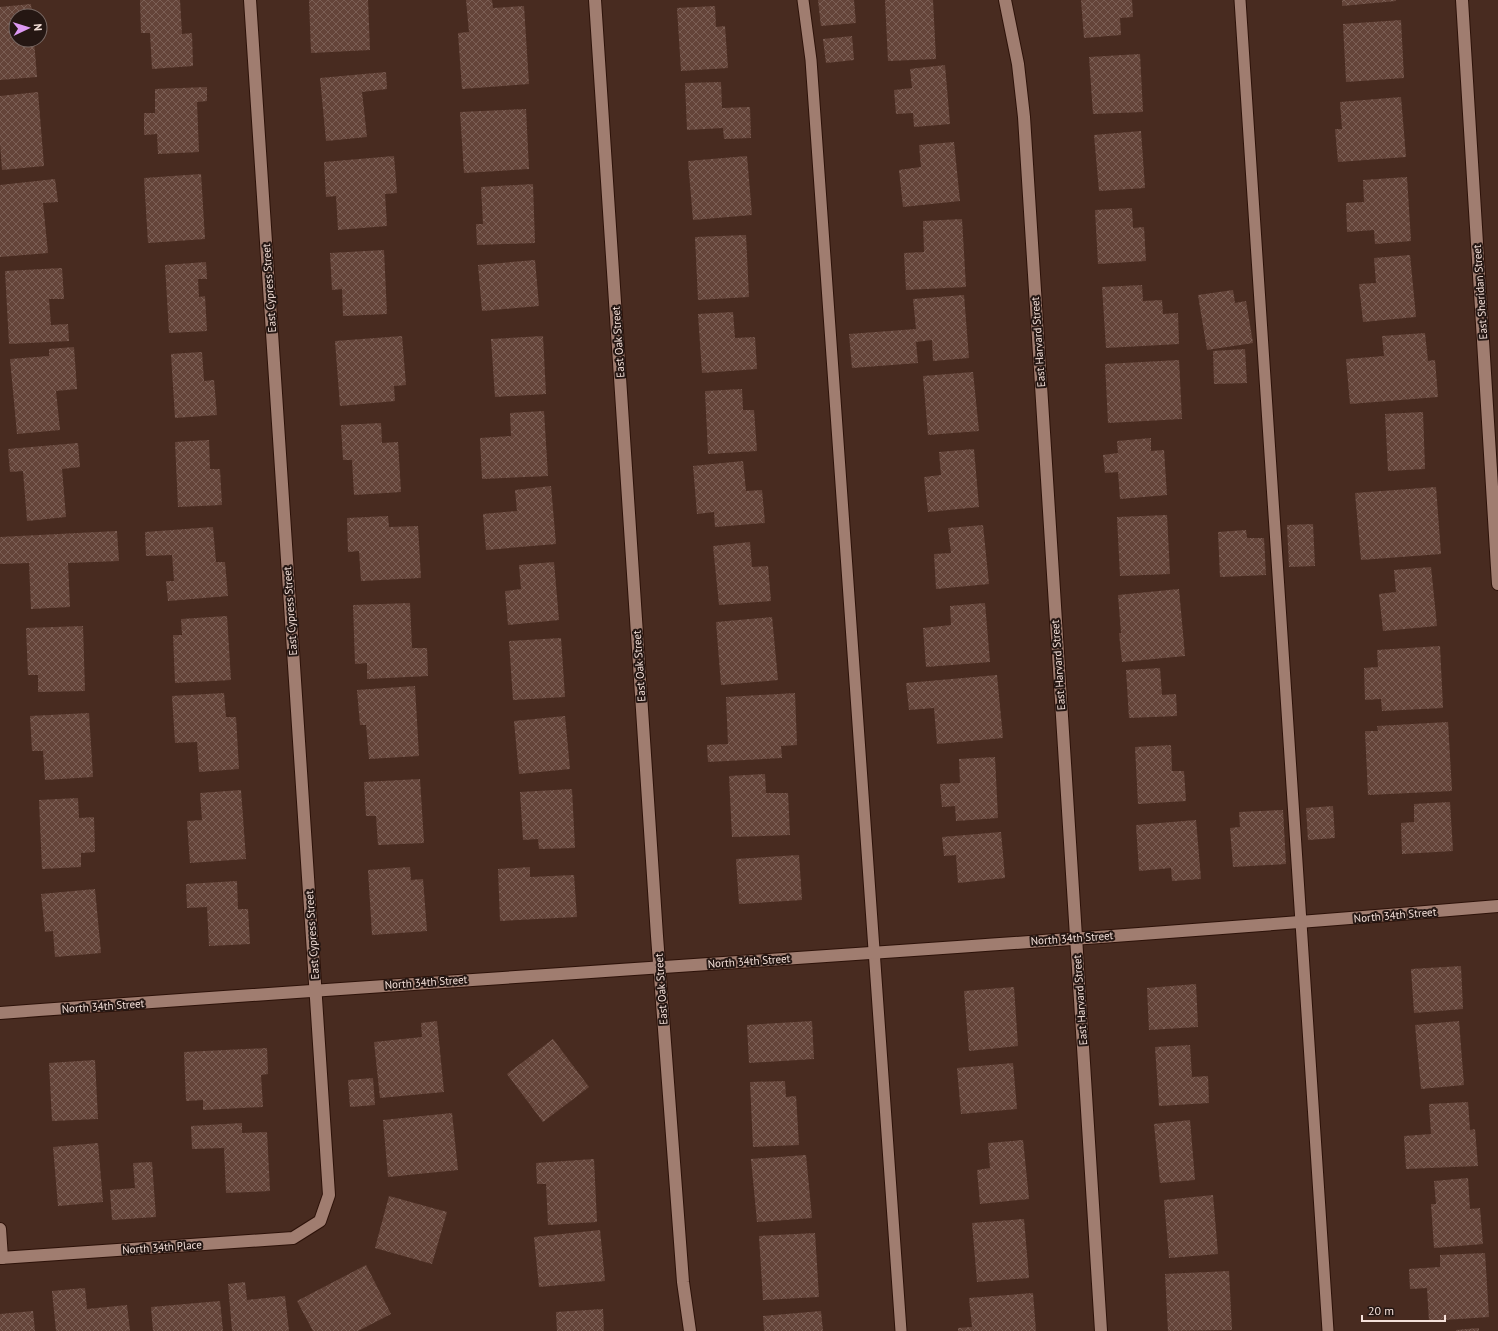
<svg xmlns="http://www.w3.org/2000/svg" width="1498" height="1331" font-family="'PT Sans',sans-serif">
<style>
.building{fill:url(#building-cross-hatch)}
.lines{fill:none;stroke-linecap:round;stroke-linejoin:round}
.lane-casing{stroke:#2d1209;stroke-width:13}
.street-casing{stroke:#2d1209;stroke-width:14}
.secondary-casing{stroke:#2d1209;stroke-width:14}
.lane{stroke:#a07d70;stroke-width:11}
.street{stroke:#a07d70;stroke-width:12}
.secondary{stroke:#a07d70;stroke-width:12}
.labels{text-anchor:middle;stroke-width:4;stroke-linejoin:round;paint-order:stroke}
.street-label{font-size:11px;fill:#f5e1da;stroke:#251713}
</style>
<defs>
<pattern id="building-cross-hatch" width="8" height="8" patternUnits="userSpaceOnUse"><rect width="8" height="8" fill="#644439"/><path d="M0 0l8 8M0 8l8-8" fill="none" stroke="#7b5f55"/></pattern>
</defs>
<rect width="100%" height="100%" fill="#482b20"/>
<g class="building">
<path d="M140,0h40l2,34 10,-1 1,33 -41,3 -2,-36h-9z"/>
<path d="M309,0h59l2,50 -59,3z"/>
<path d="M466,0h26l1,8 31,-2 5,78 -67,5 -4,-56 11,-1z"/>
<path d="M818,0h36l2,23 -35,3z"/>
<path d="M885,0h48l3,59 -48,2z"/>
<path d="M1081,0h51l1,17 -13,1 1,17 -37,3z"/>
<path d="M1342,0h54v1l-54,5z"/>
<path d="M31,4l1,12h-16v24h18l3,37 -37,3v-73z"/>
<path d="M715,6l1,21 9,-1 3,42 -47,3 -4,-63z"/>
<path d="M1401,20l3,58 -58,4 -3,-58z"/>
<path d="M852,36l2,24 -28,3 -3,-24z"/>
<path d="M1140,54l3,58 -50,2 -4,-57z"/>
<path d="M945,65l5,59 -36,3 -1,-14 -17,1 -2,-24 18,-2 -2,-19z"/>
<path d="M386,72l1,17 -25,3 5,45 -41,4 -6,-63z"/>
<path d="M721,82l1,26 28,-1 1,31 -27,1 -1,-11 -36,2 -2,-47z"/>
<path d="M207,87v14l-10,1 2,50 -41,2 -1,-20 -13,1v-22h11v-24z"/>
<path d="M38,92l6,74 -42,4 -2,-27v-47z"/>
<path d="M1401,97l5,60 -68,5 -3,-33h7l-2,-27z"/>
<path d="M526,109l3,60 -65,4 -4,-61z"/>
<path d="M1141,131l4,57 -46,3 -5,-56z"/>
<path d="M954,142l6,59 -57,6 -4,-37 22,-3 -2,-22z"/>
<path d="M394,156l3,37 -12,1 2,32 -49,4 -2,-34 -10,1 -2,-35z"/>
<path d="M747,156l5,59 -59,5 -5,-59z"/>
<path d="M201,174l4,65 -57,4 -4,-65z"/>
<path d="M1407,177l4,64 -36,3 -1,-14 -27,2 -1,-29 18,-1 -1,-22z"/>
<path d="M55,179l3,23 -15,1 5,50 -48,4v-72z"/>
<path d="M533,184l2,59 -58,2 -1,-21h7l-2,-37z"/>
<path d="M1132,208l1,20 11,-1 2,34 -48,3 -3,-54z"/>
<path d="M962,219l4,68 -60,3 -2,-37 20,-1 -1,-31z"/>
<path d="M746,235l3,62 -51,3 -3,-63z"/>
<path d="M384,250l3,64 -44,2 -1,-27 -10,1 -2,-37z"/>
<path d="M1410,255l6,62 -53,5 -4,-38 17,-1 -2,-25z"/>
<path d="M535,260l4,46 -57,5 -4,-46z"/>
<path d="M206,262l1,17h-9l1,18 6,-1 2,35 -38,2 -4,-68z"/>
<path d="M62,268l2,31h-15l2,26 17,-1 1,17 -60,3 -4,-73z"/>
<path d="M1142,285l1,16 19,-1 1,14 15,-1 1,31 -73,4 -4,-61z"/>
<path d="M1233,290l2,13 11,-2 7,42 -46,7 -9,-55z"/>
<path d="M964,295l5,63 -36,3 -1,-21 -16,2 2,21 -66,5 -3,-34 67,-5 -3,-30z"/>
<path d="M733,312l2,26 20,-1 2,32 -55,4 -4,-59z"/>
<path d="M1425,333l3,28 7,-1 3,37 -88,7 -4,-45 38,-3 -2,-20z"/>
<path d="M402,336l4,49 -12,1 1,15 -55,5 -5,-65z"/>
<path d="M543,336l3,58 -51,3 -4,-58z"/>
<path d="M74,347l3,42 -21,2 4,39 -43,4 -7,-75 39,-3v-7z"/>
<path d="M1245,349l2,34 -33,1 -1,-33z"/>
<path d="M202,352l2,29 10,-1 3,35 -42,3 -4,-64z"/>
<path d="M1179,360l3,59 -74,4 -3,-59z"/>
<path d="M973,372l6,59 -51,4 -5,-59z"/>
<path d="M742,389l1,21h11l3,41 -49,3 -3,-63z"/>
<path d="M544,411l4,65 -66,3 -2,-41 31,-2 -1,-23z"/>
<path d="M1423,412l2,57 -37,2 -3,-57z"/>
<path d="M381,423l1,20 16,-1 3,50 -47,3 -2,-35h-9l-2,-35z"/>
<path d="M1151,438v13l13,-1 3,45 -47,4 -2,-27 -13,1 -2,-18 15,-2 -1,-12z"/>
<path d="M209,440l1,29h10l2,36 -44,2 -3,-65z"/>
<path d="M78,443l2,24 -18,2 4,48 -39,4 -4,-50 -13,1 -2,-23z"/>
<path d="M974,449l5,58 -51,5 -4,-35 17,-2 -2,-23z"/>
<path d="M743,461l3,30 16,-1 3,33 -50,4 -1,-15 -17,2 -4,-48z"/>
<path d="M551,486l5,58 -70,6 -3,-36 34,-3 -2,-21z"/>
<path d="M1436,487l5,67 -80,6 -6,-67z"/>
<path d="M1167,515l3,59 -50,2 -3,-59z"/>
<path d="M388,516l1,11 29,-1 3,52 -60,3 -2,-30 -11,1 -1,-34z"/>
<path d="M1313,524l2,42 -26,1 -2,-42z"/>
<path d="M983,525l6,59 -53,5 -2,-35 17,-1 -3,-25z"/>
<path d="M213,527l3,35h9l3,34 -60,5 -2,-20h8l-2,-26 -26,1 -1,-24z"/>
<path d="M1246,530l1,8h17l2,37 -46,2 -2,-45z"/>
<path d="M117,531l2,30 -51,2 2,44 -39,2 -2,-46 -29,1v-27z"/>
<path d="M750,542l2,25 16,-1 3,35 -52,4 -6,-59z"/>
<path d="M554,562l5,58 -51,5 -3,-34 16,-2 -2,-24z"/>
<path d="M1431,567l6,59 -54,5 -4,-37 17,-2 -2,-22z"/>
<path d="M1179,589l6,67 -63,6 -3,-29h2l-3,-38z"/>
<path d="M410,603l2,45h15l1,28 -61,3v-16l-12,1 -2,-59z"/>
<path d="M985,603l5,59 -64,5 -3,-39 28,-3 -1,-19z"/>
<path d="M227,616l4,64 -56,3 -2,-48h9l-1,-16z"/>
<path d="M772,617l6,63 -57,5 -5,-63z"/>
<path d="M83,626l2,65 -47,1v-17h-10l-2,-47z"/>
<path d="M561,638l4,59 -52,3 -4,-59z"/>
<path d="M1440,646l3,62 -61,3 -1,-12 -16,1 -1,-32 14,-1 -1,-17z"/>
<path d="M1160,668l2,27 14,-1 1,22 -48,2 -3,-48z"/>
<path d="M997,675l6,63 -66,6 -3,-36 -25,2 -3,-27z"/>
<path d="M415,686l4,70 -50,3 -3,-34h-6l-3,-35z"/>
<path d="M224,693l2,24h10l3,52 -40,3 -2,-30 -22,1 -3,-47z"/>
<path d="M795,693l2,52 -16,1 1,12 -74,4 -1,-17 21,-1 -2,-47z"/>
<path d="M89,713l4,64 -48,3 -2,-29h-11l-2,-35z"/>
<path d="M565,716l5,53 -51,5 -5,-53z"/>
<path d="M1448,722l4,69 -84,4 -3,-64h13l-1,-5z"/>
<path d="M1171,745l1,26h12l2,30 -48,3 -3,-57z"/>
<path d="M995,757l3,61 -42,3 -1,-15 -13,1 -2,-23 20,-1 -1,-24z"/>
<path d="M765,774l1,19h22l2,42 -58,2 -3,-61z"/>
<path d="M420,779l4,64 -46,2 -2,-29h-10l-2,-34z"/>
<path d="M572,789l3,59 -36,1 -1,-10 -15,1 -3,-48z"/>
<path d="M241,790l5,69 -56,4 -3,-42 15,-1 -2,-27z"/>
<path d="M78,798l1,20 15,-1 1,35 -14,1v14l-39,2 -3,-69z"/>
<path d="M1450,802l3,49 -51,3 -1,-31 13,-1v-18z"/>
<path d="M1333,806l2,32 -27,2 -2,-32z"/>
<path d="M1283,810l3,54 -53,3 -3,-39 10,-1 -1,-15z"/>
<path d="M1196,820l5,59 -29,2 -1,-13 -32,3 -3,-46z"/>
<path d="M1001,832l4,46 -47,5 -2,-28 -12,1 -2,-19z"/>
<path d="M799,855l3,45 -63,4 -3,-45z"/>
<path d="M410,867l1,13 12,-1 4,52 -55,4 -4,-65z"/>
<path d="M530,867v10l44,-2 3,42 -77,4 -2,-52z"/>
<path d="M237,881l1,28h10l2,35 -41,2 -2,-39 -20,1 -1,-24z"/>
<path d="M95,889l6,64 -46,4 -2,-26 -8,1 -4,-38z"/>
<path d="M1461,966l2,43 -49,4 -3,-44z"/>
<path d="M1196,984l2,43 -49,3 -2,-42z"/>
<path d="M1014,987l4,59 -49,5 -5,-60z"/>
<path d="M437,1021l7,71 -64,6 -6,-56 48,-5 -1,-14z"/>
<path d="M812,1021l2,38 -65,4 -2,-38z"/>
<path d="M1459,1021l5,64 -43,4 -6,-64z"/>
<path d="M553,1039l36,48 -46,35 -36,-48z"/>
<path d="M1190,1045l2,32 16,-1 1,27 -50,3 -4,-59z"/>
<path d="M267,1048l1,26 -7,1 2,32 -60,3v-10l-17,1 -2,-49z"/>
<path d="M95,1060l3,59 -46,2 -3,-58z"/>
<path d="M1013,1063l4,46 -56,5 -4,-46z"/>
<path d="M373,1078l2,27 -25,2 -2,-27z"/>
<path d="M785,1081l1,16 10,-1 3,49 -46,2 -3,-65z"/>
<path d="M1468,1102l2,28 5,-1 3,37 -72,3 -2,-33 27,-2 -2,-30z"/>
<path d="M452,1113l6,57 -70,7 -5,-57z"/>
<path d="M1190,1120l5,60 -35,3 -6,-59z"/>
<path d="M242,1123v10l25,-1 3,59 -44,2 -2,-45 -32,1 -1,-23z"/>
<path d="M1023,1140l6,59 -49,5 -3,-34 13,-2 -2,-25z"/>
<path d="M98,1143l5,59 -45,4 -5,-59z"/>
<path d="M806,1155l6,63 -55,4 -6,-63z"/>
<path d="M594,1159l3,63 -49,3 -2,-41h-9l-1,-21z"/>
<path d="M152,1162l4,55 -44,3 -2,-30 25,-2 -2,-25z"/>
<path d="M1468,1178l2,31 10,-1 3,36 -49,4 -3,-44h5l-2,-23z"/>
<path d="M1213,1195l5,59 -49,4 -5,-58z"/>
<path d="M389,1196l58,16 -15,52 -57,-16z"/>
<path d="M1024,1219l5,59 -52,4 -5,-59z"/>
<path d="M600,1230l5,51 -66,6 -5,-50z"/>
<path d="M815,1233l4,64 -56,3 -4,-64z"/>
<path d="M1485,1253l4,64 -60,4 -2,-33 -17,1 -1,-20 31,-2v-12z"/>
<path d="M366,1265l25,49 -33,17h-45l-16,-30z"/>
<path d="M1229,1271l3,59 -64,1 -3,-57z"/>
<path d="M245,1282l2,18 38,-4 4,35h-57l-4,-47z"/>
<path d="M85,1288l2,21 40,-4 3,26h-74l-4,-40z"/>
<path d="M1033,1293l3,38h-78v-3l14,-1 -3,-29z"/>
<path d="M220,1301l3,30h-70l-2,-24z"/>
<path d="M603,1309l1,22h-47l-1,-19z"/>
<path d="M33,1311l2,20h-35v-17z"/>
<path d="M821,1311l2,20h-59l-1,-15z"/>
<path d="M1479,1328v3h-23v-1z"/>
</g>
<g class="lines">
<defs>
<g id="lane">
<path d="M803,0l8,60 90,1271"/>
<path d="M1240,0l88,1331"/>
</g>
<g id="street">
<path d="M1005,0l13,64 6,53 77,1214"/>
<path d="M1462,0l36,584"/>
<path d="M0,1013c499,-37 999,-65 1498,-107"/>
<path d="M0,1229l2,29"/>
<path d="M0,1258l293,-20 27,-17 9,-26 -79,-1195"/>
</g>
<path id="secondary" d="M595,0l62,936 26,346 7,49"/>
</defs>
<use href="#lane" class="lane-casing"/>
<use href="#street" class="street-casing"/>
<use href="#secondary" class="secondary-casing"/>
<use href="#lane" class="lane"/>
<use href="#street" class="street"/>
<use href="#secondary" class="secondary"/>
</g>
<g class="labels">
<g class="street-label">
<text transform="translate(269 288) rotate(-94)" y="4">East Cypress Street</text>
<text transform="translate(1480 292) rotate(-94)" y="4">East Sheridan Street</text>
<text transform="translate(618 342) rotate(-94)" y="4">East Oak Street</text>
<text transform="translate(1038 342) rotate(-94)" y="4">East Harvard Street</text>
<text transform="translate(290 611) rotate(-94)" y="4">East Cypress Street</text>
<text transform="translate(1058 665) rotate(-94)" y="4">East Harvard Street</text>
<text transform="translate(639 666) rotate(-94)" y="4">East Oak Street</text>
<text transform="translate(1395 915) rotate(-5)" y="4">North 34th Street</text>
<text transform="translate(312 935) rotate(-94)" y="4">East Cypress Street</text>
<text transform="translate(1072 938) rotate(-4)" y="4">North 34th Street</text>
<text transform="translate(749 961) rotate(-4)" y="4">North 34th Street</text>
<text transform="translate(426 982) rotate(-4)" y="4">North 34th Street</text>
<text transform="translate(661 989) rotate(-94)" y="4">East Oak Street</text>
<text transform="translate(1080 1000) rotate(-94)" y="4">East Harvard Street</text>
<text transform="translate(103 1006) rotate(-4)" y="4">North 34th Street</text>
<text transform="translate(162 1247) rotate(-4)" y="4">North 34th Place</text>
</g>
</g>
<g transform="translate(28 28) rotate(86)"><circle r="19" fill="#251713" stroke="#786863"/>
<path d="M0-3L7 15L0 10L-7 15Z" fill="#dd99f3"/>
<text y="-6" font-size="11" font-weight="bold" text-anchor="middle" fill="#f5e1da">N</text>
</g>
<path d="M1362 1315v6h83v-6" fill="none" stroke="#f5e1da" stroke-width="2"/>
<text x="1368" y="1315" font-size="12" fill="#f5e1da" stroke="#251713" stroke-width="3" paint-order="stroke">20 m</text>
</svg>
